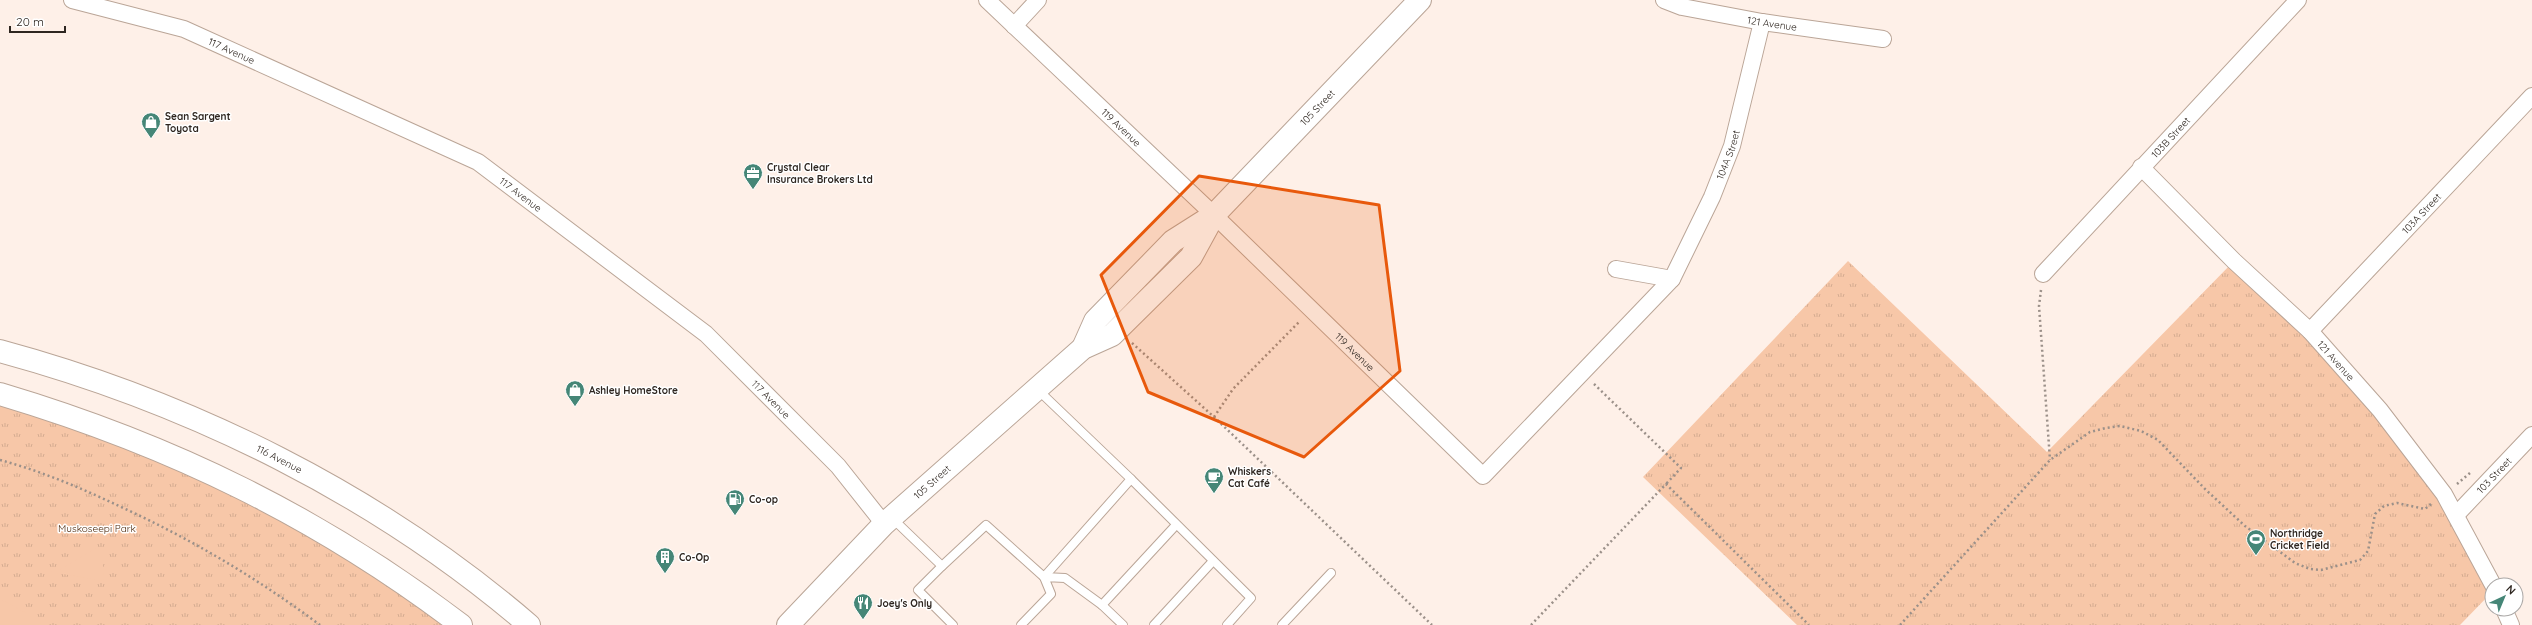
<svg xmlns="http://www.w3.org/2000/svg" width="2532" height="625" font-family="Quicksand,sans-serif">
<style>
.park{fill:url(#park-tufts)}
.pitch{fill:#f7c7a8}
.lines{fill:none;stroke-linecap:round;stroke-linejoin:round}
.lane-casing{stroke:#baa597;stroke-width:10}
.street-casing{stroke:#baa597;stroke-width:18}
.secondary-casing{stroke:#baa597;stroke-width:24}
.primary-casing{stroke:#baa597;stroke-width:24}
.path{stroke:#9b9089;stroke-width:2.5;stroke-dasharray:2 3;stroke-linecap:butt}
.lane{stroke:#fff;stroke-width:8}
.street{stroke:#fff;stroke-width:16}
.secondary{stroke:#fff;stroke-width:22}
.primary{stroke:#fff;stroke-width:22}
.marked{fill:#e8590c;fill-opacity:0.2;stroke:#e8590c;stroke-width:3;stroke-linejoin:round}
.labels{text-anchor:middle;stroke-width:3;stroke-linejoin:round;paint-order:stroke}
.street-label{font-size:10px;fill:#2e2620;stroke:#fff}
.poi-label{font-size:10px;font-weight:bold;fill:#2e2620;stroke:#fff;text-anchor:start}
.park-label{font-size:10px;fill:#4b2609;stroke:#fff}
</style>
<defs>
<pattern id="park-tufts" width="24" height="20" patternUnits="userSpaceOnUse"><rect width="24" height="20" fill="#f7c7a8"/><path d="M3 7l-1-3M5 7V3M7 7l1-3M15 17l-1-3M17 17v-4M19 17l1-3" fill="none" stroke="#d4ab90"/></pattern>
</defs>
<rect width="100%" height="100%" fill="#fef0e8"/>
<g class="park">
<path d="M1848,261l199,191 187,-191 76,70 134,163 48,98 -32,33h-663l-154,-148z"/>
<path d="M0,394l186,66 275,165h-461z"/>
</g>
<g class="pitch">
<path d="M97,547l6,15 1,19 -47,-8 -5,2 -1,-4h6z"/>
<path d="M0,599l28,15 15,11h-43z"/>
</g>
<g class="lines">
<defs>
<g id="lane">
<path d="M1131,479l120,119 -24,27"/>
<path d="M892,518l50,48 44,-41 58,52 87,-98 -94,-90"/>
<path d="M942,566l-24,24 35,35"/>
<path d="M1102,605l74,-80"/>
<path d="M1021,625l30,-31 -7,-17 21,1 37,27 21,20"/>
<path d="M1154,625l59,-64"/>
<path d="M1282,625l49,-52"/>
</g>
<g id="street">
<path id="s1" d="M72,0l112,29 294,133 228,172 132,132 46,58"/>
<path id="s2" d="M987,0l227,215 269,261 189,-197 40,-82 20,-51 30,-124"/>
<path id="s3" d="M1664,0l18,7 80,15 121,17"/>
<path d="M1014,26l24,-26"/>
<path id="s4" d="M2141,167l93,94 76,70 70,79 64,84 49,91"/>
<path d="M1616,269l56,10"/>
<path id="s5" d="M2043,274l255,-274"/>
<path id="s6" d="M2310,331l222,-235"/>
<path id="s7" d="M2456,515l76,-80"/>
<path d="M2504,609l7,16"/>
</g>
<g id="secondary">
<path id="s8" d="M1083,348l12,-27 78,-80 41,-26 206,-215"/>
<path id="s9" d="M788,625l96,-101 199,-176 29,-13 79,-78 23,-42"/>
</g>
<g id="primary">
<path id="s10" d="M0,351c192,52 378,144 529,274"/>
<path d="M0,394c171,51 319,123 461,231"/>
</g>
</defs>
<use href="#lane" class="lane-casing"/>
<use href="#street" class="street-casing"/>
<use href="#secondary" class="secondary-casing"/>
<use href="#primary" class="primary-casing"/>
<g class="path">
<path d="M2041,290l-2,16 11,154"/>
<path d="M1132,343l82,74 218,208"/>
<path d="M1594,384l87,84 -15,16"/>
<path d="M1214,417l19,-28 66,-67"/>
<path d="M0,460c41,11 81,28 119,46 72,33 138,72 201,119"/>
<path d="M2457,484l13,-11"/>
<path d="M1531,625l135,-141 143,141"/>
<path d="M1900,625l150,-165 40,-28 16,-4 14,-2 21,5 17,9 47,49 40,37 50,37 15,6 11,1 39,-10 8,-9 7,-37 9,-8 13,-3 28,6 6,-5"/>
</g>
<use href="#lane" class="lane"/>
<use href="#street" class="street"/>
<use href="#secondary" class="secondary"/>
<use href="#primary" class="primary"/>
</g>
<path class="marked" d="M1199,176l180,29 21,166 -96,86 -156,-65 -47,-117z"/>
<defs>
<symbol id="shop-pin" viewBox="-11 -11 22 30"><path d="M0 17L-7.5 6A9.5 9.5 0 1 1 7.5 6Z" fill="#458677" stroke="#fff"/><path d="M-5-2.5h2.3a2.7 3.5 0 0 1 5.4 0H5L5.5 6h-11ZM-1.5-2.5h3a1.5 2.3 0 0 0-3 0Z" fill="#fff"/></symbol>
<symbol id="office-pin" viewBox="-11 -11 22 30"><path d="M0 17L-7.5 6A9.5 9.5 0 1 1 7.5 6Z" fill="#458677" stroke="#fff"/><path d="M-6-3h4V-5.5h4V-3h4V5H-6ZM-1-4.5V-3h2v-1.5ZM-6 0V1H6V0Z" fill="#fff"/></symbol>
<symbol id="cafe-pin" viewBox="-11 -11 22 30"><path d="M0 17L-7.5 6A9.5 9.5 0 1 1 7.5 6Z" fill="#458677" stroke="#fff"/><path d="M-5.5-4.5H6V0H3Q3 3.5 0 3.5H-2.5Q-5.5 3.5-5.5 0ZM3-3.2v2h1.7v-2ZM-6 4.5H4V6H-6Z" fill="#fff"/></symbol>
<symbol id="fuel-pin" viewBox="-11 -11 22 30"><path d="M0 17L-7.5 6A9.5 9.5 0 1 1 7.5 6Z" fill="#458677" stroke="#fff"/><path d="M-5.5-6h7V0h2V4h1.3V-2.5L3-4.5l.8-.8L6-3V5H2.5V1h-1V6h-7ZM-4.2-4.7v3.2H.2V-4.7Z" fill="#fff"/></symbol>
<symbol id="stadium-pin" viewBox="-11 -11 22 30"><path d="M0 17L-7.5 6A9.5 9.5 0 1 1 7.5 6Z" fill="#458677" stroke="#fff"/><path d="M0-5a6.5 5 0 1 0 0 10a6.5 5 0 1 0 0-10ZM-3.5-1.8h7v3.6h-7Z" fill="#fff"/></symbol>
<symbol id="building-pin" viewBox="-11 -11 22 30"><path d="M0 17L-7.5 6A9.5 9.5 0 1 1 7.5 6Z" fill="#458677" stroke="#fff"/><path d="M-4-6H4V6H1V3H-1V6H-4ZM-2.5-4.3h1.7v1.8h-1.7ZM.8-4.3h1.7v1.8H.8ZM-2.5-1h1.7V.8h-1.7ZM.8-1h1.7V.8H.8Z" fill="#fff"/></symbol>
<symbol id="restaurant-pin" viewBox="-11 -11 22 30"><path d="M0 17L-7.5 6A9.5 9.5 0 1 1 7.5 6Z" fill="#458677" stroke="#fff"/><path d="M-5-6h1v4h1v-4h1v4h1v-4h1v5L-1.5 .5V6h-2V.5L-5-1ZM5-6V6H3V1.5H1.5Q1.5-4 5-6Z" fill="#fff"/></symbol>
</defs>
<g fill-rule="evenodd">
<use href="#shop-pin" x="140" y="111" width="22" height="30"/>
<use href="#office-pin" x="742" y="162" width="22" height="30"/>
<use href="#shop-pin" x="564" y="379" width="22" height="30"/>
<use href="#cafe-pin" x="1203" y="466" width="22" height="30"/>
<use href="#fuel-pin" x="724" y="488" width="22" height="30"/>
<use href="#stadium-pin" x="2245" y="528" width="22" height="30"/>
<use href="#building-pin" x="654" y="546" width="22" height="30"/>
<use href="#restaurant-pin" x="852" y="592" width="22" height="30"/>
</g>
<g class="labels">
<g class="street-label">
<text dy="4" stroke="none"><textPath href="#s3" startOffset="111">121 Avenue</textPath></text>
<text dy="4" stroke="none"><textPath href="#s1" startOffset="168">117 Avenue</textPath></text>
<text dy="4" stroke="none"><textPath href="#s8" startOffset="339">105 Street</textPath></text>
<text dy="4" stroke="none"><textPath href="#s2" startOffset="185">119 Avenue</textPath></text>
<text dy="4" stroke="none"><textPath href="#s5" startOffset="187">103B Street</textPath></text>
<text dy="4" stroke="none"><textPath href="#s2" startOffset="1097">104A Street</textPath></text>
<text dy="4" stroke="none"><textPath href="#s1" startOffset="492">117 Avenue</textPath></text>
<text dy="4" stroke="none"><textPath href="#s6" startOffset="162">103A Street</textPath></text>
<text dy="4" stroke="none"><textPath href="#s2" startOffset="509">119 Avenue</textPath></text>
<text dy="4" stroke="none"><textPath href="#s4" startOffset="275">121 Avenue</textPath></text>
<text dy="4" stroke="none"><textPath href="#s1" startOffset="816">117 Avenue</textPath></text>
<text dy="4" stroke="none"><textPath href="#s10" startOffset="300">116 Avenue</textPath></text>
<text dy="4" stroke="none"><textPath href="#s7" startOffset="55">103 Street</textPath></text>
<text dy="4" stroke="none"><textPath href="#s9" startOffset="203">105 Street</textPath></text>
</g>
<g class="poi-label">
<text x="165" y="120">Sean Sargent<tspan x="165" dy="12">Toyota</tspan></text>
<text x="767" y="171">Crystal Clear<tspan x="767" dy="12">Insurance Brokers Ltd</tspan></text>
<text x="589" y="394">Ashley HomeStore</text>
<text x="1228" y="475">Whiskers<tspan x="1228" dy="12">Cat Café</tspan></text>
<text x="749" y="503">Co-op</text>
<text x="2270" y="537">Northridge<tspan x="2270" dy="12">Cricket Field</tspan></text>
<text x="679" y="561">Co-Op</text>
<text x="877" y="607">Joey's Only</text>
</g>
<g class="park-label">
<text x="97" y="532">Muskoseepi Park</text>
</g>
</g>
<g transform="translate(2504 597) rotate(44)"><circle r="19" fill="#ffffff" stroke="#aba8a6"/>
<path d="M0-3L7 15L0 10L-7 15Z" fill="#458677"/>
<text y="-6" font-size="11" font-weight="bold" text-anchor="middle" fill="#2e2620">N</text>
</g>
<path d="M10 26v6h55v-6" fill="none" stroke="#2e2620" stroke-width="2"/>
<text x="16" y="26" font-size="12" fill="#2e2620" stroke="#ffffff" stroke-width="3" paint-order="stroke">20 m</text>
</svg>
